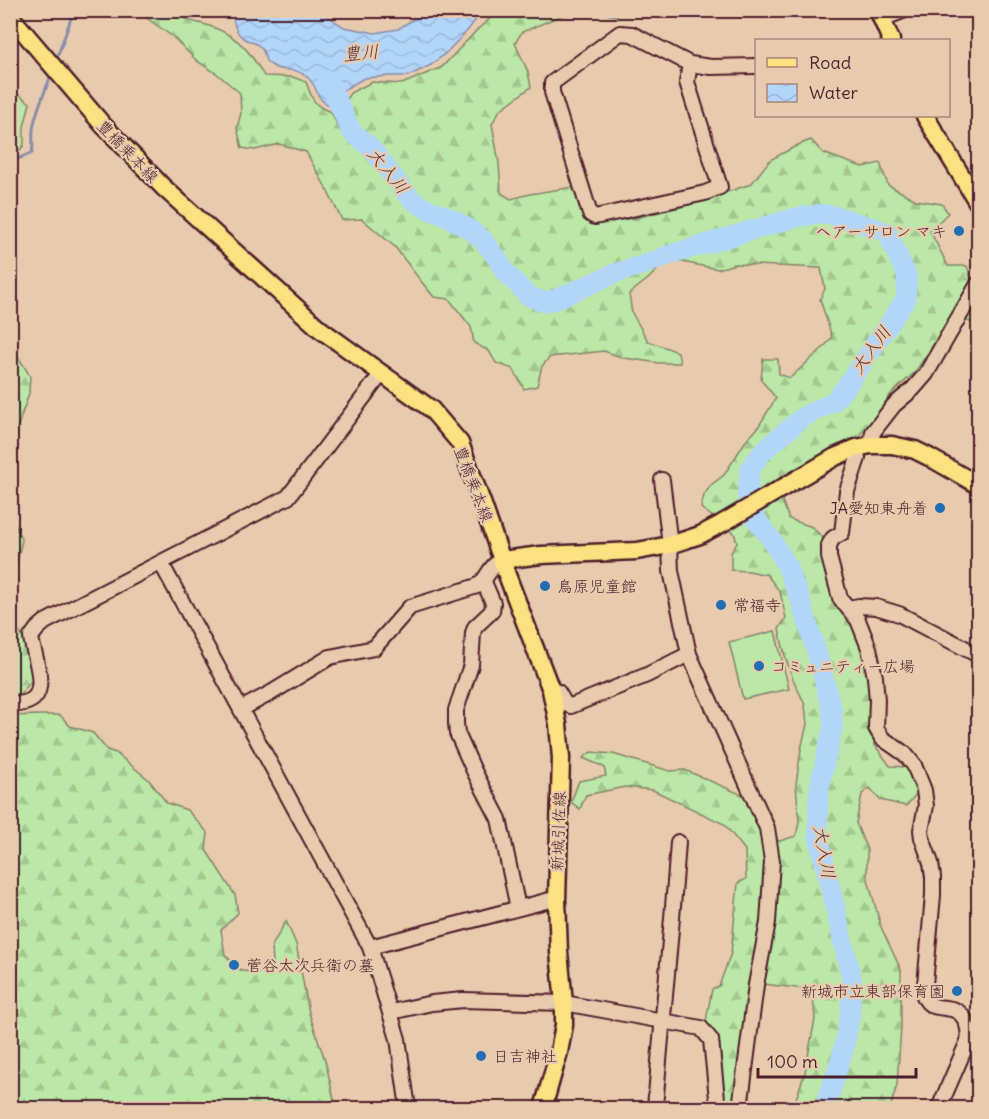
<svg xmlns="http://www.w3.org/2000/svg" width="989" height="1119" font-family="Delius,'Klee One',sans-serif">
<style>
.forest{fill:url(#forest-firs);stroke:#828468;stroke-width:1.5}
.park{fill:#bbe8a6;stroke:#828468;stroke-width:1.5}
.water{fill:url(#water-waves);stroke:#888ca7;stroke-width:1.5}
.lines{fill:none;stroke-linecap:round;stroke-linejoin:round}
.stream{stroke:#888ca7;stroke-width:3}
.river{stroke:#b2d5fa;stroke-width:20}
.minor-casing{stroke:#4a1f2b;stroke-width:18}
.major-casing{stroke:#4a1f2b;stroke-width:21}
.minor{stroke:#e8cbaf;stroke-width:14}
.major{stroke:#fbe180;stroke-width:16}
.poi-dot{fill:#1f6fb2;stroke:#e8cbaf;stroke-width:2}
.labels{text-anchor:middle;stroke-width:4.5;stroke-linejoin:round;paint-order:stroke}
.street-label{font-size:16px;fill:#4a1f2b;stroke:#e8cbaf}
.poi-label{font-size:16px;fill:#4a1f2b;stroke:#e8cbaf;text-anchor:start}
.water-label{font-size:18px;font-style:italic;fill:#543140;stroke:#e8cbaf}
</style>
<defs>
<pattern id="forest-firs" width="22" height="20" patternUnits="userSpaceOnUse" patternTransform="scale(1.5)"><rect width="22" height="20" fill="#bbe8a6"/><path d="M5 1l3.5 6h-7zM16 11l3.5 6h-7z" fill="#a2c78f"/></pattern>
<pattern id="water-waves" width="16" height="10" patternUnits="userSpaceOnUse" patternTransform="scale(1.5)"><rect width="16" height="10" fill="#b2d5fa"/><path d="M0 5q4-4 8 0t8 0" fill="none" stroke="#9bb6d6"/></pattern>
</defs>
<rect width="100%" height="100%" fill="#e8cbaf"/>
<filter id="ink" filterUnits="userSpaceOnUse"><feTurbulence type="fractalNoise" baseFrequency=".0167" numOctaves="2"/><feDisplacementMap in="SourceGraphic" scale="12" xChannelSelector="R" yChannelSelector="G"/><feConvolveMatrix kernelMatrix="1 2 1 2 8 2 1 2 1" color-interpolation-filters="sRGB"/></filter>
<g filter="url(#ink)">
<g class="forest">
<path d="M137,11h35c13,11 28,11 43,17 25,10 36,25 49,48l29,1 13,5c6,16 7,24 25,30l9,18 12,-11 -7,-16 5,-10 22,-11 30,2 40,-17 36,-38 21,-18h122l-4,5 -22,-4 -23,-1 -50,21 -7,11 13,29 3,15 -31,23 -8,14 7,39 2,30 10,6 19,-5 43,-7 9,24 13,12 41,-5 52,-13 63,-21 19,-24 28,-15 13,-5 12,13 39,14 18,-4 8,22 28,15 26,4 6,9 -18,18 18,35h19l5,16 6,8v34l-26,-7 -37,55 -25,23 -18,28 -18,16 -79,43 14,37 23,8 11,11v19l42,87 10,54 -3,29 2,17 16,22 17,1 12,24 -13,15 -26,-6 -10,-12 -8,6 -6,29 11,27v26l14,51 20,43v57l-4,58 -7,23h-97l12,-36 10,-53 -2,-24 -8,-6 -42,-5 -15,7 -5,30 -1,28 -7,59h-12c-2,-28 0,-62 -17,-87l6,-32 7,-3 12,-33 7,-70 8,-4 -1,-29 -21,-26 -71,-34 -28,-3 -39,8 -6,14 -9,-7 8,-21 27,-5 -2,-9 -21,-9 8,-6 22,2 57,17 15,-1 60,26 21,42 14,3 16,-5 3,-14 -3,-38 5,-35 6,-25 -2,-19 -12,-26 -8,-23 -6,-27 7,-11 -6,-26 -13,-17 -18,-4 -18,-1v-17l6,-11 -3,-9 -33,-25 3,-13 7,-10 13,-10 21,-33 12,-13 19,-31 -15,-18 2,-21h15l1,15 11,4 34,-31 8,-10 -12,-38 5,-10 -4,-21 -86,-4 -17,5 -41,-8 -14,3 -15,15 -19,15 3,19 16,28 30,11 2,11h-21l-35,-5 -20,-7 -54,6 -8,9 -5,20 -13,3 -11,-20 -17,-6 -7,-12 -15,-8 -3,-16 -22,-28 -15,-2 -14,-17 -25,-33 -33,-28 -20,1 -18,-36 -18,-32 -27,-8 -24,6 -13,-2 -5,-20 4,-15 -1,-20 -24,-20 -19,-12 -24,-24z"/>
<path d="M11,345l19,31 -1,17 -13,39 -2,47 -3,9z"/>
<path d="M11,517l11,23 -6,27 -5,9z"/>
<path d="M10,615c14,20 20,41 22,65l-12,15 -9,-1z"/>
<path d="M41,715h19l10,11 23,7 14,17 9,3 32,26 19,24 20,7 21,23 -2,17 29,45 3,18 -17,17 4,25 17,16 22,2 9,-9 -1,-18 14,-25 10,23 13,69 16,47 11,48h-325v-392z"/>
</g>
<g class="park">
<path d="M10,88l20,15 -6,24v18l-4,5 -9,3z"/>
<path d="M775,631l14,58 -46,10 -14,-57z"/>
</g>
<path class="water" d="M232,11h88l24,16 31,6 23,-4 28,-18h56l-14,19 -21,22 -16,13 -23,11h-18l-26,2 -22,13 -1,10 -7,6c-23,-8 -12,-18 -28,-31 -11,-9 -23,-4 -32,-9 -3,-2 -6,-4 -8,-6 -5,-24 -15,-14 -27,-27 -5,-5 -6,-16 -7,-23z"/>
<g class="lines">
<g class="stream">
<path d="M58,55l16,-45"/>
<path d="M10,162l22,-9c2,-8 0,-15 1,-23 2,-19 12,-37 18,-55"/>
</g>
<path class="river" d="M328,80l23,51 19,16 41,52 12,8 27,11 19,11 13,10 15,19 6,11 25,27 17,6 11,-3 60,-26 27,-8 29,-11 122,-36 25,-4 18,2 50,16 20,44 -1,23 -60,88 -13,15 -17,8 -14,8 -39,33 -13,18 -3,26 9,24 15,20 14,23 15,37 16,51 16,60 1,17 -12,52 -3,21v36l34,144 -2,35 -7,37 -12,37 -8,19"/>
<defs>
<g id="minor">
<path d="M882,19l23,-9"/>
<path d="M690,64l-3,18 33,105 -15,6 -110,24 -5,-3 -38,-122v-9l68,-50 12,1 58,30 21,3 45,-1"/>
<path d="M871,445l2,-13 21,-27 19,-16 13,-15 52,-90"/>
<path d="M856,448l2,10 -11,33 -5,42 -9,5 -4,7v12l11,41 8,10 11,-2 17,1 23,7 79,41"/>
<path d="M662,480l8,65 1,26 18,83 78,174 5,33 -4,61 -12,63 -16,123"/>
<path d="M161,563l209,384 28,92 10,69"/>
<path d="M484,582l9,21 -1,8 -17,16 -2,6 -2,32 -15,45v13l1,10 17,38 25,48 19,89"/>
<path d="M848,608l10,12 11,28 6,29 2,23 -1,28 6,10 23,16 9,11 10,25 2,16 -5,24 1,8 9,25 2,14v18l-9,101c8,21 32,2 42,26 3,7 3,13 2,19l-29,67"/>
<path d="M551,690l7,2 7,12 6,2 76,-31 42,-21"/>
<path d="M10,705c8,-1 18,-1 24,-7 13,-13 -1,-45 -3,-61l6,-8 8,-7 243,-125 94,-124"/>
<path d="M241,709l30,-16 59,-36 44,-9 36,-41 67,-21c11,-6 12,-21 25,-26"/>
<path d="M370,947l180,-47h7"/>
<path d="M391,1012l41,-9 31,-3 101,3 137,25 10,12 7,68"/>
<path d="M655,1108c7,-88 17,-177 23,-266"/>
</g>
<g id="major">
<path d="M878,10l13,30"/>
<path d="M10,16l93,109 60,62 157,142 111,80 29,34 23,62 24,70 44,115 7,34 3,34 -4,142 2,52 5,51v22l-5,27 -16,56"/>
<path d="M925,116l53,87"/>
<path d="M502,560l39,-5 96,-4 33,-6 30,-10 21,-11 114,-67 21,-9 15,-3h21l23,5 14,7 49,28"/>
</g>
</defs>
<use href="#minor" class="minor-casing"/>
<use href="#major" class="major-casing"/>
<use href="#minor" class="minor"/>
<use href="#major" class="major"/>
</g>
</g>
<g class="poi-dot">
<circle cx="959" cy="231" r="6"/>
<circle cx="940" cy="508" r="6"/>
<circle cx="545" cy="586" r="6"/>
<circle cx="721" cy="605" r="6"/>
<circle cx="759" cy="666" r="6"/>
<circle cx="234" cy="965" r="6"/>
<circle cx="957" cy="991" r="6"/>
<circle cx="481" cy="1056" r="6"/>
</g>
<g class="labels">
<g class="street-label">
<text transform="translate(128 151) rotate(46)" y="6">豊橋乗本線</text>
<text transform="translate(474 484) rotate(69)" y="6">豊橋乗本線</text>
<text transform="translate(558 831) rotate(-88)" y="6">新城引佐線</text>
</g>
<g class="poi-label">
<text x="947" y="237" text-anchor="end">ヘアーサロン マキ</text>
<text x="928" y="514" text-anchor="end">JA愛知東舟着</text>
<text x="557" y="592">鳥原児童館</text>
<text x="733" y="611">常福寺</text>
<text x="771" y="672">コミュニティー広場</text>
<text x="246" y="971">菅谷太次兵衛の墓</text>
<text x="945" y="997" text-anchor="end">新城市立東部保育園</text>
<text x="493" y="1062">日吉神社</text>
</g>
<g class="water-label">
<text transform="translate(361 53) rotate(-5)" y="6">豊川</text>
<text transform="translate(388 171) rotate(51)" y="6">大入川</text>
<text transform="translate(871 350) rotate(-54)" y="6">大入川</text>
<text transform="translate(824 852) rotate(80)" y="6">大入川</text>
</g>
</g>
<rect width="989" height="1119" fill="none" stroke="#e8cbaf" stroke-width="36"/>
<rect x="18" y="18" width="953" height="1083" fill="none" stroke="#4a1f2b" stroke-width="2" filter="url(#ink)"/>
<rect x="755" y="39" width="195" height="78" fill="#e8cbaf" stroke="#a9867a" stroke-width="1.5"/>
<rect x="767" y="58" width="30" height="9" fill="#fbe180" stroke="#a9867a" stroke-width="1.5"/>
<text x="809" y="69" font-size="18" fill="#4a1f2b">Road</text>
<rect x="767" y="84" width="30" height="18" fill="url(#water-waves)" stroke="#a9867a" stroke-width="1.5"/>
<text x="809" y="99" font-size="18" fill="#4a1f2b">Water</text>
<path d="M758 1068v9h158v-9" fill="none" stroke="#4a1f2b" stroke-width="3"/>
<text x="767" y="1068" font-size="18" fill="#4a1f2b" stroke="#e8cbaf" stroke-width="4.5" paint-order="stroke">100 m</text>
</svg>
